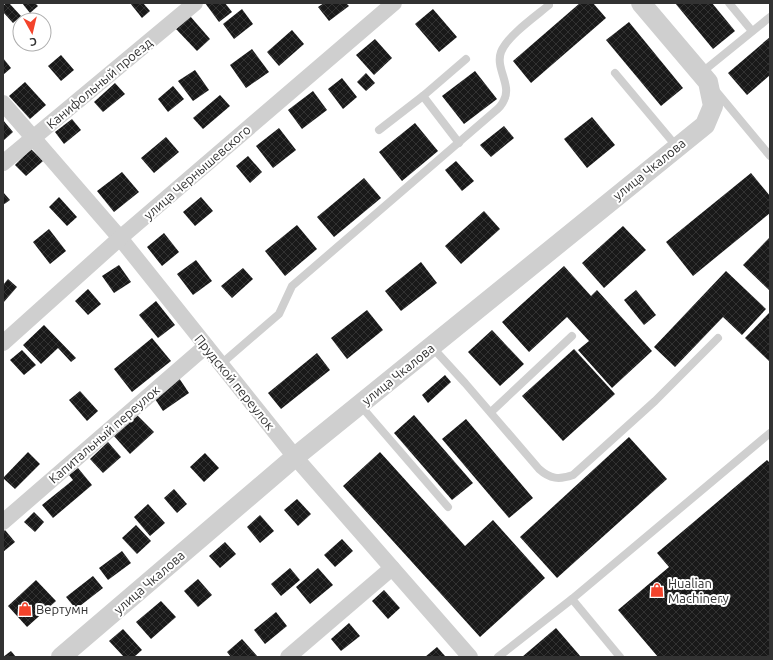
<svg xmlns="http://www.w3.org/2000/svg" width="773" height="660" font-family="Ubuntu,sans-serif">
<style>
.building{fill:url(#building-cross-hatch)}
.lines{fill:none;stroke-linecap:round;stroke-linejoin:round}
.service{stroke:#cfcfcf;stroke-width:8}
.minor{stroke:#cfcfcf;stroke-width:16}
.tertiary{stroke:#cfcfcf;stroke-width:20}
.labels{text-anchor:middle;stroke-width:4;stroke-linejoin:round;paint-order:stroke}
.street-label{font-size:13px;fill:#323232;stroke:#fff}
.poi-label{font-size:13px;fill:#323232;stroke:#fff;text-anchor:start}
</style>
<defs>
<pattern id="building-cross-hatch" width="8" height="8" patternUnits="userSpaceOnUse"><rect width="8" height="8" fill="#191919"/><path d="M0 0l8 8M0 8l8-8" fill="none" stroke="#323232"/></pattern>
</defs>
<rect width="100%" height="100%" fill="#fff"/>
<g class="building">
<path d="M6,3h3l12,13 -8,7 -10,-11v-6z"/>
<path d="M22,3h13l3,3 -8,7z"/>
<path d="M130,3h13l7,8 -8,7z"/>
<path d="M205,3h20l7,9 -13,10z"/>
<path d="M324,3h22l3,3 -20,15 -11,-14z"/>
<path d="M580,3h13l13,15 -75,65 -18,-22z"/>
<path d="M675,3h37l23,28 -22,18z"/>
<path d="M242,9l11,15 -19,15 -11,-15z"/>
<path d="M433,9l24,28 -18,15 -24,-28z"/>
<path d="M190,16l20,23 -13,12 -21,-22z"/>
<path d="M629,22l54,66 -22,18 -55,-66z"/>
<path d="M292,30l12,14 -25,22 -12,-14z"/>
<path d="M770,37v38l-23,20 -19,-22z"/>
<path d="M375,39l17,19 -18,17 -18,-20z"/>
<path d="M252,49l17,23 -23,16 -16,-23z"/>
<path d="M61,55l13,15 -13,11 -13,-15z"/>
<path d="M3,58l8,10 -8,7z"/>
<path d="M195,70l14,20 -16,11 -15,-20z"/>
<path d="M475,71l22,28 -33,25 -22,-28z"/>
<path d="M366,73l9,10 -9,8 -9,-9z"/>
<path d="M342,78l15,19 -14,12 -15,-20z"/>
<path d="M25,82l21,23 -16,14 -21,-23z"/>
<path d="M115,83l10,11 -22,18 -9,-10z"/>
<path d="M173,86l11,13 -16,13 -10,-13z"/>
<path d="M313,91l14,19 -25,19 -14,-19z"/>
<path d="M220,95l10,11 -27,23 -10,-11z"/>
<path d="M592,117l23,28 -28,23 -23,-29z"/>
<path d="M72,119l9,11 -17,14 -9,-12z"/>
<path d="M3,120l10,12 -10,9z"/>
<path d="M415,123l23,28 -36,30 -23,-29z"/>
<path d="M504,126l10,12 -23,19 -11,-12z"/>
<path d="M279,128l17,22 -23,18 -17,-22z"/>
<path d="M166,137l13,15 -25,21 -13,-15z"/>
<path d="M31,149l12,12 -17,15 -11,-11z"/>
<path d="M248,156l14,16 -12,11 -14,-17z"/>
<path d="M456,161l18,20 -12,10 -17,-21z"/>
<path d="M122,172l17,20 -25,20 -17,-21z"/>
<path d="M751,173l19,23v17l-77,63 -27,-34z"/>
<path d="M364,178l17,20 -47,39 -17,-20z"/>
<path d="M3,192l7,8 -7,5z"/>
<path d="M59,197l18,20 -10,9 -18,-19z"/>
<path d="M201,197l12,14 -18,15 -12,-14z"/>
<path d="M484,211l16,18 -39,35 -16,-18z"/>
<path d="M297,225l20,24 -32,27 -20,-25z"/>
<path d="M623,226l23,24 -42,38 -22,-25z"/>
<path d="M49,229l17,22 -16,13 -17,-22z"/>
<path d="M164,233l15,19 -17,14 -15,-19z"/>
<path d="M770,237v54l-27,-26z"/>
<path d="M196,260l16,21 -19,14 -16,-21z"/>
<path d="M421,262l16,21 -36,28 -16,-20z"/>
<path d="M119,265l12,17 -17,11 -12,-17z"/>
<path d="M564,266l27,30 6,-6 55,61 -40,37 -34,-38 11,-9 -22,-24 -38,35 -27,-30z"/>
<path d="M243,268l10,11 -21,19 -11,-12z"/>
<path d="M726,271l40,38 -24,26 -19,-18 -48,50 -21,-20z"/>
<path d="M8,279l9,8 -14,16v-18z"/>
<path d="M88,289l13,15 -13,11 -13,-14z"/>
<path d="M636,290l20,25 -12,10 -20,-25z"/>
<path d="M156,301l19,24 -17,13 -19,-23z"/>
<path d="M367,310l16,20 -36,29 -16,-21z"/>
<path d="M770,312v50l-25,-24z"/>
<path d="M44,325l32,33 -5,4 -13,-14 -17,16 -18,-19z"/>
<path d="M492,330l32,34 -24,22 -32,-34z"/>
<path d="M152,338l19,23 -39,31 -18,-23z"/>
<path d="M574,349l41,45 -52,47 -41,-45z"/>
<path d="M22,350l14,15 -12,10 -14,-15z"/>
<path d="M317,353l13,17 -49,39 -13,-16z"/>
<path d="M445,375l6,7 -23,21 -6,-8z"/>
<path d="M179,378l10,15 -26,18 -10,-15z"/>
<path d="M80,391l18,20 -11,10 -18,-21z"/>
<path d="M137,415l17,17 -24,22 -16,-18z"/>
<path d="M414,415l59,68 -21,17 -58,-67z"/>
<path d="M466,419l67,79 -24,20 -67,-79z"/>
<path d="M629,437l38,42 -110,99 -37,-41z"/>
<path d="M108,442l13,15 -18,16 -13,-14z"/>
<path d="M28,452l12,12 -25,25 -12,-11z"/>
<path d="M380,452l85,94 28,-26 52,58 -65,59 -137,-151z"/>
<path d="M205,453l14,15 -15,14 -14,-15z"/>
<path d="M767,460l3,3v193l-112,1 -40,-47 51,-43 -12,-14z"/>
<path d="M78,468l14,17 -39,33 -11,-13 31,-25 -4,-5z"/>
<path d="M174,489l13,15 -10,9 -13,-15z"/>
<path d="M297,499l14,15 -13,12 -14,-16z"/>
<path d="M148,504l17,19 -15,13 -16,-19z"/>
<path d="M34,512l10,10 -9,10 -11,-10z"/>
<path d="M260,515l14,16 -14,12 -13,-16z"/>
<path d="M136,525l15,16 -14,13 -15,-16z"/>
<path d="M5,530l10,12 -12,10v-20z"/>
<path d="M342,539l11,12 -18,16 -11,-12z"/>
<path d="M225,542l11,12 -16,14 -11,-12z"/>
<path d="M122,551l9,12 -23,17 -9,-12z"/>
<path d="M290,568l10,12 -19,16 -10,-12z"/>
<path d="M318,568l15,17 -23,19 -14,-17z"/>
<path d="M93,576l10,12 -27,21 -10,-12z"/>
<path d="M198,579l14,16 -14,12 -14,-16z"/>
<path d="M36,580l20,21 -29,26 -19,-21z"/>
<path d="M384,590l16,18 -12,11 -16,-18z"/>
<path d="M161,601l15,16 -25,22 -15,-17z"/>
<path d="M276,612l11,14 -22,18 -11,-14z"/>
<path d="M349,623l11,13 -19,15 -10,-12z"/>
<path d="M556,628l25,29h-59z"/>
<path d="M123,629l19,21 -8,7h-10l-15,-16z"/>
<path d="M242,639l16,18h-27l-4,-5z"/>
<path d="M437,647l8,9 -20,1z"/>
<path d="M11,651l5,6h-13z"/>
</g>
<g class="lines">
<g class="service">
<path d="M729,3l23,28"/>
<path d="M615,73l62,74"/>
<path d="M701,73l69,-56"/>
<path d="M716,91l54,65"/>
<path d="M423,96l43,-37"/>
<path d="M379,130l44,-34 36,47"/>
<path d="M432,347l33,36 74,86c11,10 20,11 34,6l82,-74 63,-63"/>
<path d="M221,364l58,-50 13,-28 202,-174c4,-3 8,-7 10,-12 8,-15 -9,-32 -3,-48 6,-16 35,-36 48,-47l-1,-2"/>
<path d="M360,405l88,102"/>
<path d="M491,412l81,-76"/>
<path d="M572,599l48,58"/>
<path d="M498,657l74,-58 198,-166"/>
</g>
<g class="minor">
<path d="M3,103l117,135 175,219 175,200"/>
<path d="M3,163l192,-160"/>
<path d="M3,343l117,-105 274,-235"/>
<path d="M3,522l203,-176"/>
<path d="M288,657l104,-89"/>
</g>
<path class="tertiary" d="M61,657l234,-200 410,-332 8,-19 -5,-24 -67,-79"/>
</g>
<defs>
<symbol id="shop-bare" viewBox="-9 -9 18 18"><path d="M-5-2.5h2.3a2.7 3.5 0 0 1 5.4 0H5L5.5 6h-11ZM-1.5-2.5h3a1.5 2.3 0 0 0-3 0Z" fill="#f3432b" stroke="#fff" stroke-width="2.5" paint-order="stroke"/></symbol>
</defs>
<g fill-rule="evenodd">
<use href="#shop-bare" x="647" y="580" width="20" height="20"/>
<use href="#shop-bare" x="15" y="599" width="20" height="20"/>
</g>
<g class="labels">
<g class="street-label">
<text transform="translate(99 83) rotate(-40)" y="5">Канифольный проезд</text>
<text transform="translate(649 169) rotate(-39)" y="5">улица Чкалова</text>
<text transform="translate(197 172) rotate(-41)" y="5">улица Чернышевского</text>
<text transform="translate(398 374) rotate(-39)" y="5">улица Чкалова</text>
<text transform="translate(235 382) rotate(51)" y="5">Прудской переулок</text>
<text transform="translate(104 434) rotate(-41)" y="5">Капитальный переулок</text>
<text transform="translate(149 582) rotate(-41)" y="5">улица Чкалова</text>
</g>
<g class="poi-label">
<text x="668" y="588">Hualian<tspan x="668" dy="15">Machinery</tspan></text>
<text x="36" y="614">Вертумн</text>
</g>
</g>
<rect width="773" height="660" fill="none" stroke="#323232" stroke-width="8"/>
<g transform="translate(32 32) rotate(172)"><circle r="19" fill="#ffffff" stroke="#adadad"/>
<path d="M0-3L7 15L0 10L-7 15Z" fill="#f3432b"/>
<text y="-6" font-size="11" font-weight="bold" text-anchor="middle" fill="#323232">С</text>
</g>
</svg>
